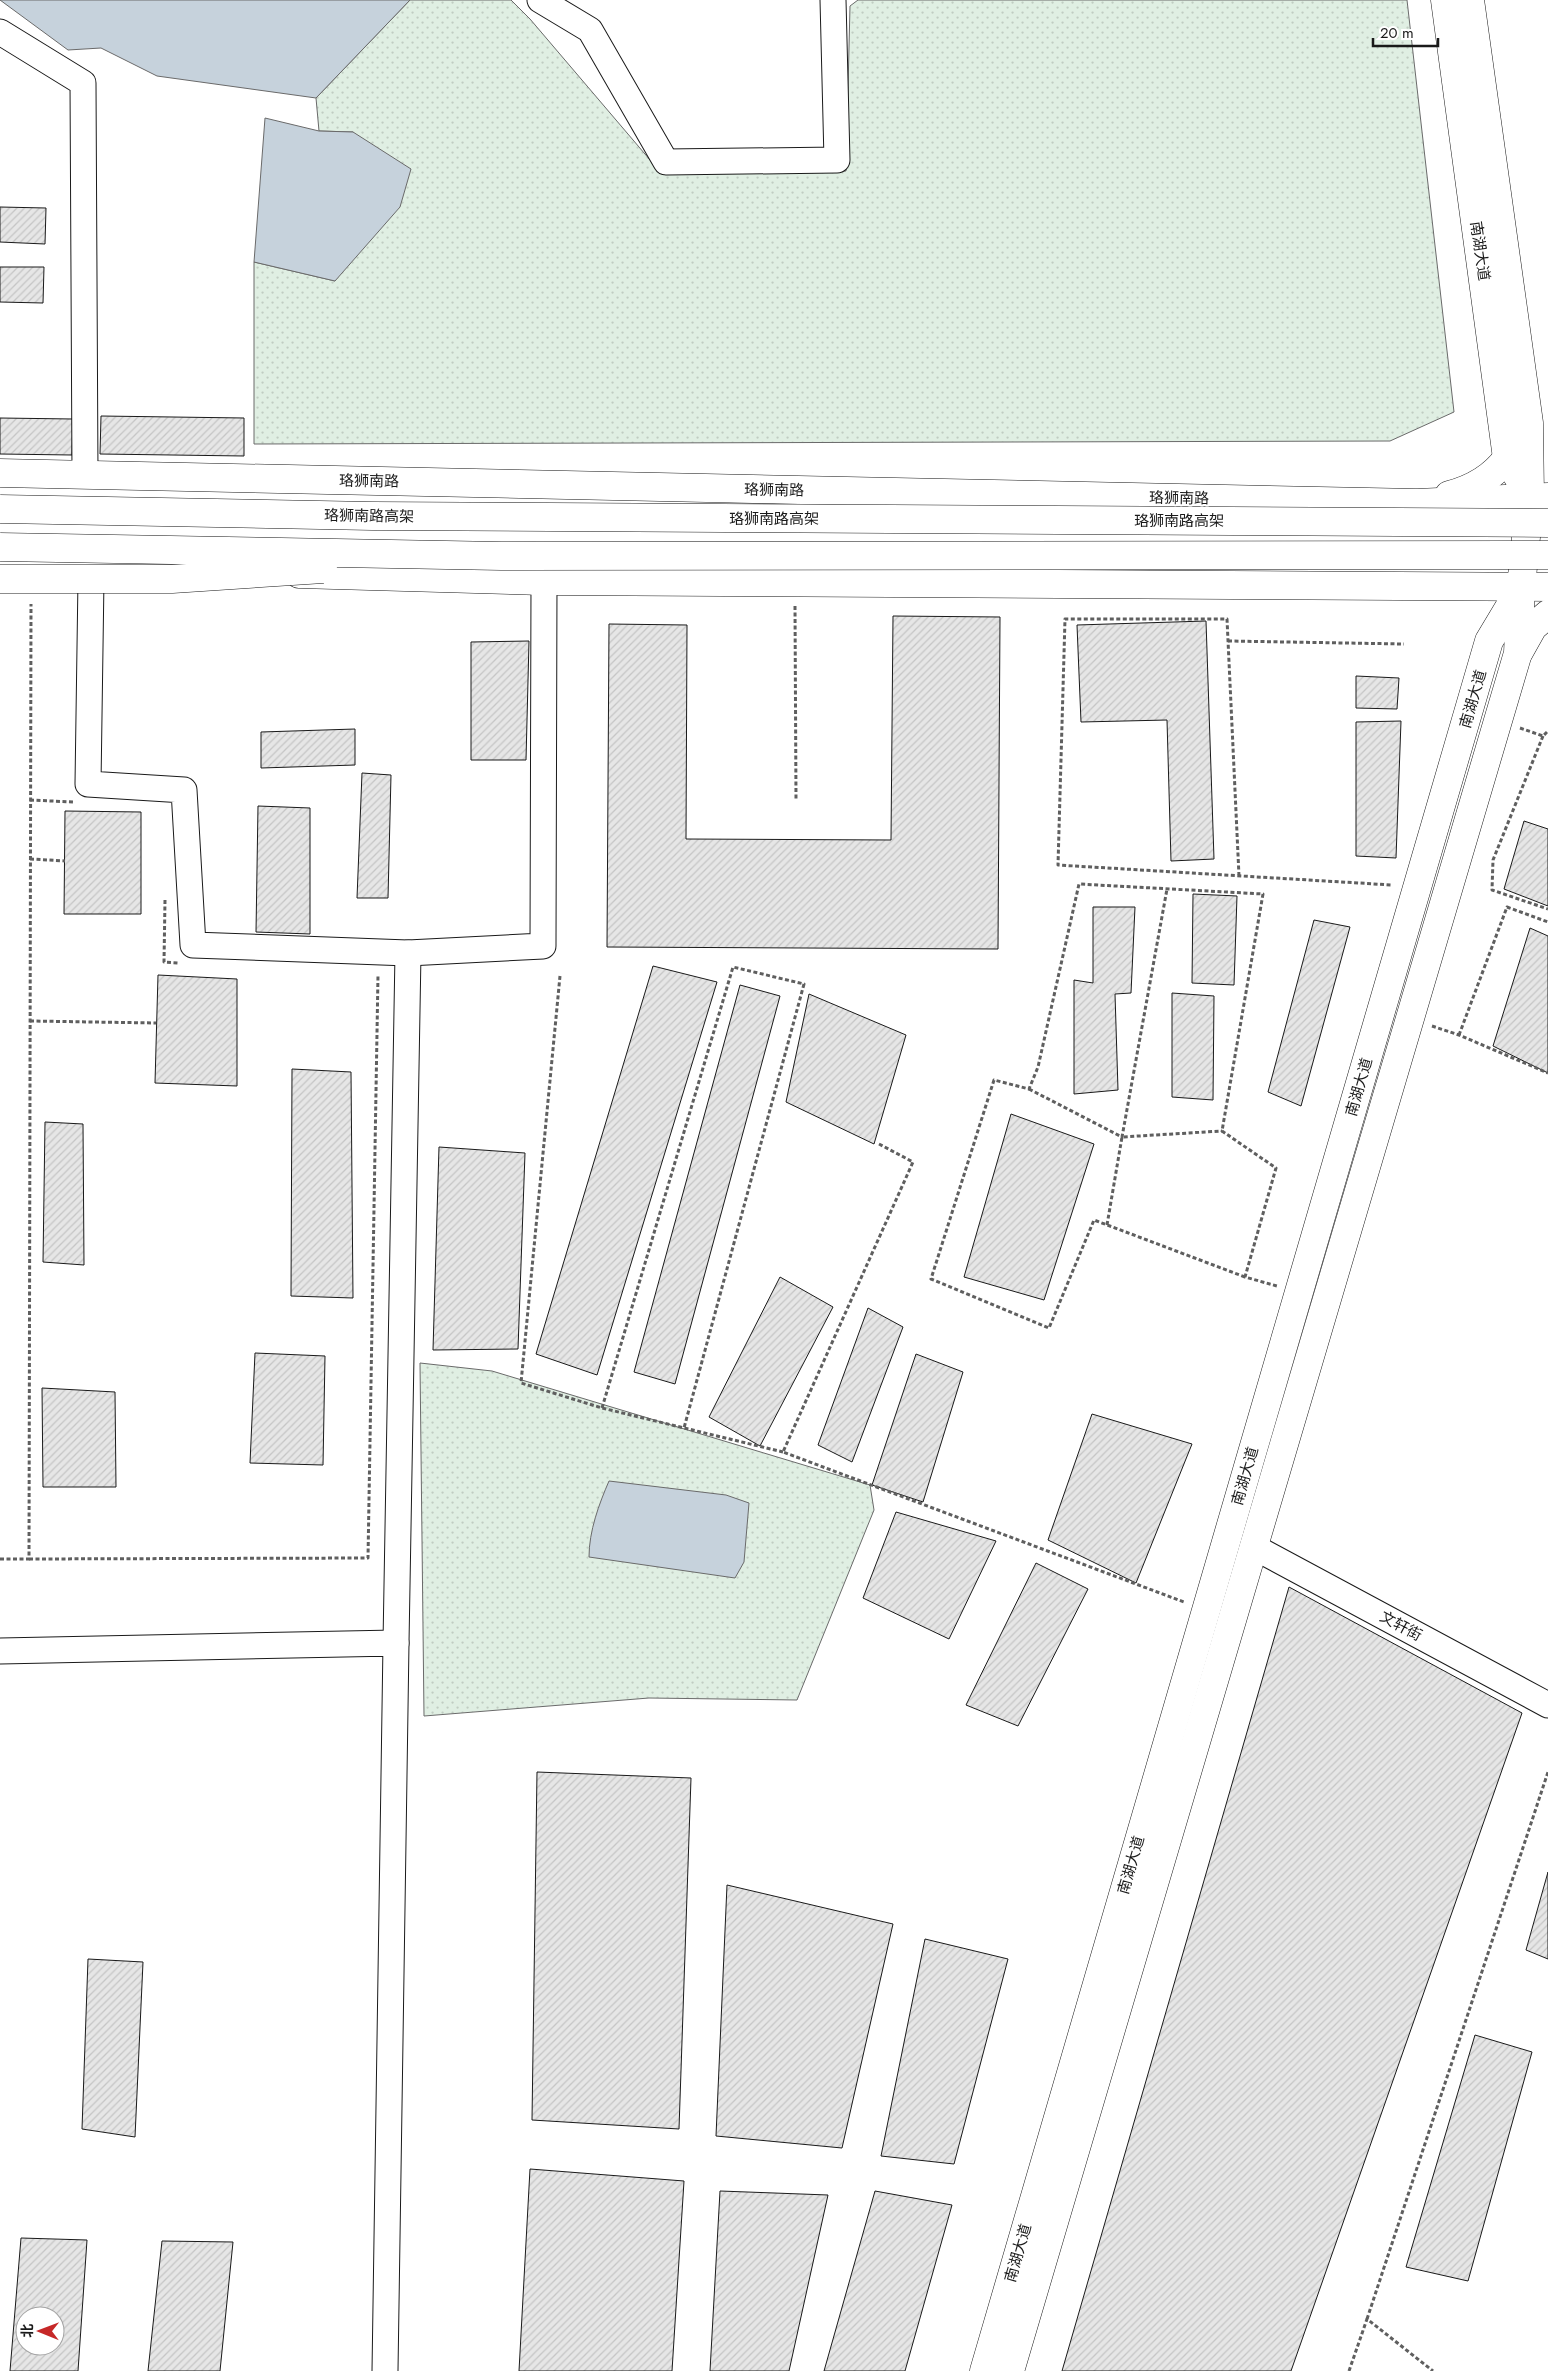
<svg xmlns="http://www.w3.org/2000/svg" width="1548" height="2371" font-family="Jost,'Noto Sans SC',sans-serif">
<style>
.grass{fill:url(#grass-dots);stroke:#6a6a6a}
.water{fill:#c6d2dc;stroke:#6a6a6a}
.building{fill:url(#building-hatch);stroke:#1a1a1a;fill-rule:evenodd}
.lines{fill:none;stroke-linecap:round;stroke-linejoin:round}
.minor-casing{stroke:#1a1a1a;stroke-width:27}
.major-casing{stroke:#1a1a1a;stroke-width:29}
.path{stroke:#5f5f5f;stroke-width:3;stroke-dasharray:4 2.5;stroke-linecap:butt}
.minor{stroke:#fff;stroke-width:25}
.major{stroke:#fff;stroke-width:28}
.highway-bridge-casing{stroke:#1a1a1a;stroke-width:29;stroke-linecap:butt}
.highway-bridge{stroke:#fff;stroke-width:28}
.labels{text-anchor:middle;stroke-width:4;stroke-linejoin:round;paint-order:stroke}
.street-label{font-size:15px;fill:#1a1a1a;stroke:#fff}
</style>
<defs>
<pattern id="grass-dots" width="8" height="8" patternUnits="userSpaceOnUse" patternTransform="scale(1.25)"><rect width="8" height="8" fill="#e0efe3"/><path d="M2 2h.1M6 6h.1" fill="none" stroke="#c0ccc2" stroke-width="1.8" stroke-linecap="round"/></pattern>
<pattern id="building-hatch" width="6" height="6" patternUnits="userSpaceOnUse" patternTransform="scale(1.25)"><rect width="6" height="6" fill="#e6e6e6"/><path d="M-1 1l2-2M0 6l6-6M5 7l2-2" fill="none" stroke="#c5c5c5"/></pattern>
</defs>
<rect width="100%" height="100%" fill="#fff"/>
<g class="grass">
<path d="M410,0h101l19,19 132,155 184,-3 4,-165 8,-6h549l47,412 -64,29 -1136,3v-182l81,19 18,-149 -34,-1 -3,-33z"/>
<path d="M420,1363l72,8 378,114 4,25 -77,190 -148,-2 -225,18z"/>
</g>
<g class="water">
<path d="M0,0h410l-94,98 -159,-22 -56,-28 -33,2z"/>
<path d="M265,118l54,13 34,1 58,37 -11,38 -65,74 -81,-19z"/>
<path d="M609,1481l117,14 23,8 -5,59 -9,16 -146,-21c0,-26 10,-53 20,-76z"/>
</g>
<g class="building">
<path d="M0,207l46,1 -1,36 -45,-2z"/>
<path d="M0,267h44l-1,36 -43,-1z"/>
<path d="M101,416l143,2v38l-144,-2z"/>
<path d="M0,418l73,1 -1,36 -72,-1z"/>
<path d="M893,616l107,1 -2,332 -391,-2 2,-323 78,1 -1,214 205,1z"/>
<path d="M1206,621l8,238 -43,2 -4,-141 -86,2 -4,-97z"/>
<path d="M529,641l-3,119h-55v-118z"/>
<path d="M1356,676l43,2 -2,31 -41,-1z"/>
<path d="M1401,721l-5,137 -40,-2v-134z"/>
<path d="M355,729v36l-94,3v-36z"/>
<path d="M362,773l29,2 -3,123h-31z"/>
<path d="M258,806l52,2v126l-54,-2z"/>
<path d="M65,811l76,1v102h-77z"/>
<path d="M1524,821l24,8v77l-44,-17z"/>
<path d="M1193,894l44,2 -3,89 -42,-2z"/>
<path d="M1093,907h42l-4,86 -16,1 3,96 -44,4v-114l19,3z"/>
<path d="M1314,920l36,7 -49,179 -33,-14z"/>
<path d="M1530,928l18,8v137l-55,-27z"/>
<path d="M653,966l64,16 -120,393 -61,-21z"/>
<path d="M158,975l79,4v107l-82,-3z"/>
<path d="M740,985l40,11 -105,388 -41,-12z"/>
<path d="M1172,993l42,3 -1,104 -41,-3z"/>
<path d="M809,994l97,41 -32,109 -88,-42z"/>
<path d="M292,1069l59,3 2,226 -62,-2z"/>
<path d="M1011,1114l83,30 -50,156 -80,-23z"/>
<path d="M45,1122l38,2 1,141 -41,-3z"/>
<path d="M439,1147l86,6 -7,196 -85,1z"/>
<path d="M780,1277l53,30 -73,139 -51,-29z"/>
<path d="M868,1308l35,19 -51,135 -34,-17z"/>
<path d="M255,1353l70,3 -2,109 -73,-2z"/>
<path d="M916,1354l47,18 -40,130 -51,-17z"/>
<path d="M42,1388l73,4 1,95h-73z"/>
<path d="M1092,1414l100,30 -56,139 -88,-43z"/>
<path d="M896,1512l100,29 -47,98 -86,-41z"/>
<path d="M1036,1563l52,26 -70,137 -52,-21z"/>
<path d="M1289,1587l233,126 -231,658h-229z"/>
<path d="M537,1772l154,6 -12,351 -147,-9z"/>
<path d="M1548,1872v87l-22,-9z"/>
<path d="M727,1885l166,39 -51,224 -126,-12z"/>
<path d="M925,1939l83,20 -54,205 -73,-8z"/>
<path d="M88,1959l55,3 -8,175 -53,-8z"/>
<path d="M1475,2035l57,17 -64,229 -62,-14z"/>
<path d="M530,2169l154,12 -12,190h-153z"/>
<path d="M720,2191l108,4 -39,176h-79z"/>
<path d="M875,2191l77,14 -47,166h-81z"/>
<path d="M21,2238l66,2 -9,131h-68zM25,2316h30v30h-30z"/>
<path d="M162,2241l71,1 -13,129h-72z"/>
</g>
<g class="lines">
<defs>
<g id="minor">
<path d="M540,0l50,30 76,132 171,-2 -4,-160"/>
<path d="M0,32l83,51 2,392"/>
<path d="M91,579l-3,205 96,6 9,155 215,8 135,-7 1,-365"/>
<path d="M1254,1547l294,158"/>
<path d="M396,1643l12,-690"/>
<path d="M0,1651l396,-8 -11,728"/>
</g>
<g id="major">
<path d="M1445,0l62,458 22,38"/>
<path d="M0,473l1417,30 131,-6"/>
<path d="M1449,495c23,-6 44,-18 58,-37"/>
<path d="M299,574l245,7 1004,6"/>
<path d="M1519,652l14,-25 15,-13"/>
<path d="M984,2371l505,-1730 30,-50"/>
<path d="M1010,2371l508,-1718 3,-66 9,-90 -1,-74 -59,-423"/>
</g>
</defs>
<use href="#minor" class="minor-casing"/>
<use href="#major" class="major-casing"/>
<g class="path">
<path d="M795,606l1,194"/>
<path d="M1228,641l176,3"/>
<path d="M1520,728l23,8 5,-5"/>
<path d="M1543,736l-50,124 -1,30 56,19"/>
<path d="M30,800l43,2"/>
<path d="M30,859l35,2"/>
<path d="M1239,876l-12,-257h-162l-7,246 334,20"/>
<path d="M165,900l-1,62 15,1"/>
<path d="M560,976l-39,407 81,25 181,44"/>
<path d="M30,1021l126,2"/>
<path d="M1432,1026l27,9 89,38"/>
<path d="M1459,1035l48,-128 41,15"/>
<path d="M1029,1089l93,48 45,-248"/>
<path d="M879,1144l34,18 -130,290 401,150"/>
<path d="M1107,1225l15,-88 100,-6"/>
<path d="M1245,1277l-151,-57 -45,108 -118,-49 63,-199 35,9 9,-22 41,-183 184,10 -41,237 54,37 -31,109 32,9"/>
<path d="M602,1408l131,-441 71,17 -120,444"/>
<path d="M0,1559h29l2,-955"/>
<path d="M29,1559l339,-1 10,-583"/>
<path d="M1367,2319l181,-547"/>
<path d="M1349,2371l18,-52 66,52"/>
</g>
<use href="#minor" class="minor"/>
<use href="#major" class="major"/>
<defs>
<g id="highway-bridge">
<path d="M0,509l372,7 1176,7"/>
<path d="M0,547l501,9 1047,-1"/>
<path d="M0,579h172l151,-10"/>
</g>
</defs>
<use href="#highway-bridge" class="highway-bridge-casing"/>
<use href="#highway-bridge" class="highway-bridge"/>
</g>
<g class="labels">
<g class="street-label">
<text transform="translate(1480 251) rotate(82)" y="5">南湖大道</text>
<text transform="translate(369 481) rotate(1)" y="5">珞狮南路</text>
<text transform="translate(774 490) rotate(1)" y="5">珞狮南路</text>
<text transform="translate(1179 498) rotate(1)" y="5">珞狮南路</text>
<text transform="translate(369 516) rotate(1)" y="5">珞狮南路高架</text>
<text x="774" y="524">珞狮南路高架</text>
<text x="1179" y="526">珞狮南路高架</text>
<text transform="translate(1473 699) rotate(-74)" y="5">南湖大道</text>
<text transform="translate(1359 1087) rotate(-74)" y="5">南湖大道</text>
<text transform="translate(1245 1476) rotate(-74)" y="5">南湖大道</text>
<text transform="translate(1401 1626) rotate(28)" y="5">文轩街</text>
<text transform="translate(1131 1865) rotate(-74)" y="5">南湖大道</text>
<text transform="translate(1018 2253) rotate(-74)" y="5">南湖大道</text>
</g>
</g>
<g transform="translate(40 2331) rotate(271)"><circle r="24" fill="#ffffff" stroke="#a3a3a3"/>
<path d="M0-4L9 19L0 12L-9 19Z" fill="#c62828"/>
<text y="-8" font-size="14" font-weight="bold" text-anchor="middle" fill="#1a1a1a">北</text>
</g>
<path d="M1373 38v8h65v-8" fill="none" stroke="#1a1a1a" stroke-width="2.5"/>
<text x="1380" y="38" font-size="15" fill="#1a1a1a" stroke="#ffffff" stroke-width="4" paint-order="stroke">20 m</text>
</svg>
